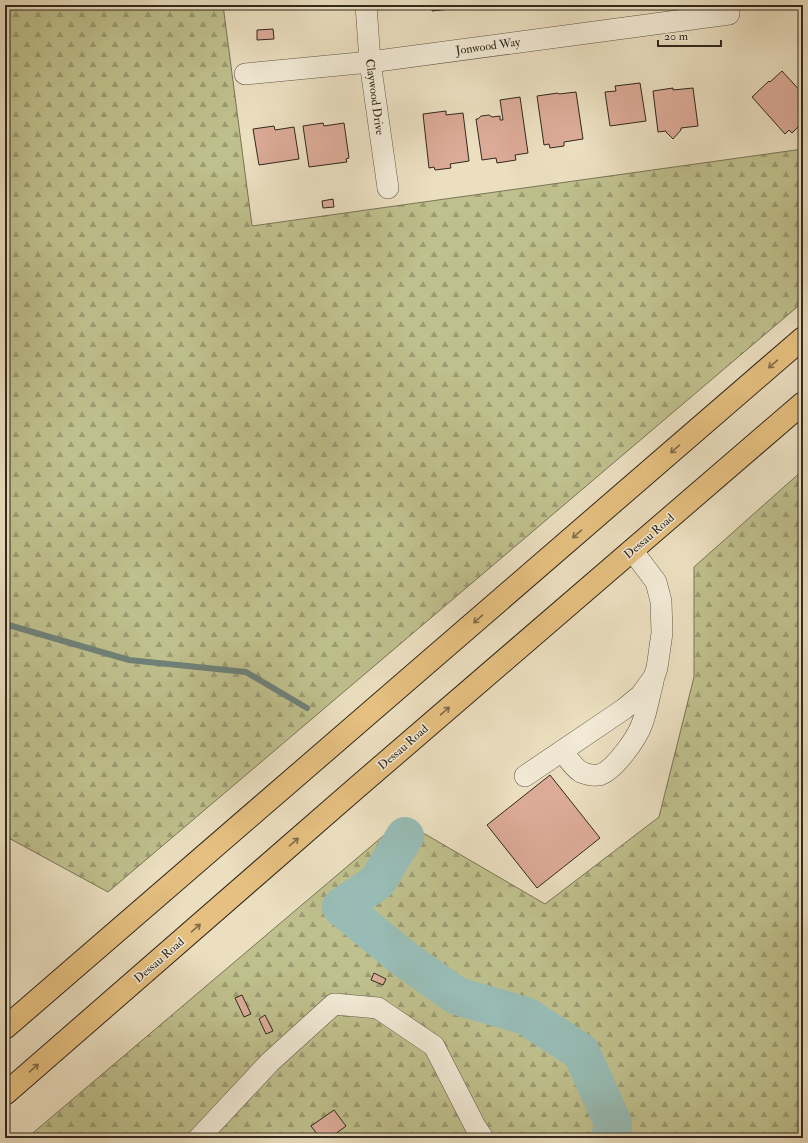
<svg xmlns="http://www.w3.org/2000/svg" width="808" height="1143" font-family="'IM FELL Double Pica',serif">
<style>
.forest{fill:url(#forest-firs);stroke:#787456}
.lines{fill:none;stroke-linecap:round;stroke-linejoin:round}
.stream{stroke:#6f8179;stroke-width:6}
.river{stroke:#98bcb5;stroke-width:38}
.building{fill:#dcab98;stroke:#31281e}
.minor-casing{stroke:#605646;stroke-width:22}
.major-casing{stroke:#31281e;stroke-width:24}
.minor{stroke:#f2ead6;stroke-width:21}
.major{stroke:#e6c080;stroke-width:22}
.oneway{stroke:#826c4a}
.labels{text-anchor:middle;stroke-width:3;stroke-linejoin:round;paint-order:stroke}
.street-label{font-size:12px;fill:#31281e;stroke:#f2ead6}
</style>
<defs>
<pattern id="forest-firs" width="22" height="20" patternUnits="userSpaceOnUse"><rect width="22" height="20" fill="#bfc08d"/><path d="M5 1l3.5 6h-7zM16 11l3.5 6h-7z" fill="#9c9c73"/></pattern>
</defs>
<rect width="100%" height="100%" fill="#ebdfc0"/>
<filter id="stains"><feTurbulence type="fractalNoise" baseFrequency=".005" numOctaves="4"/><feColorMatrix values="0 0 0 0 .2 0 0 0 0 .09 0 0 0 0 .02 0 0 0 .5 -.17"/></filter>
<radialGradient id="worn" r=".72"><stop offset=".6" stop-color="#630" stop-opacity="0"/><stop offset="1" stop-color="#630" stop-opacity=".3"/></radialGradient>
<g class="forest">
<path d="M5,5h218l29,221 551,-77v153l-695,590 -103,-56z"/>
<path d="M803,470v668h-776l362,-307 36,3 120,70 114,-87 35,-140v-110z"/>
</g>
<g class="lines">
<path class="stream" d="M5,624l124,36 117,12 61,36"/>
<path class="river" d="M405,836l-28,46 -36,25 61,50 55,39 69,20 55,36 32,71 -3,15"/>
</g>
<g class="building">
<path d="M411,5h39v4l-18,2v-5l-21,2z"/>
<path d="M273,29l1,10 -17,1v-10z"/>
<path d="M782,71l21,23v22l-2,2 2,4 -11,11 -3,-3 -4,4 -33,-37 17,-16 1,1z"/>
<path d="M640,83l6,38 -36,5 -5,-34 11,-1 -1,-5z"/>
<path d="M673,88v2l20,-2 5,38 -17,2v2l-8,9 -7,-7v-1l-8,1 -5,-41z"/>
<path d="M576,92l7,47 -19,3v4l-14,2 -1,-4 -5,1 -7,-49 21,-3 1,1z"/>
<path d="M520,97l8,56 -13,2 1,5 -19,3 -1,-5 -14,2 -6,-41h2l3,-3 8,-1 3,2 8,-1v4h3l-3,-20z"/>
<path d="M446,111v4l17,-2 6,48 -19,3 1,4 -16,2 -1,-3 -5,1 -6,-54z"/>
<path d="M323,123l1,3 20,-3 5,35 -3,1 1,3 -38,5 -6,-41z"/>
<path d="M274,126l1,4 19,-3 5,32 -40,6 -6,-36z"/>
<path d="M333,199l1,8 -11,1 -1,-7z"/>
<path d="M550,775l50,63 -63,50 -50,-63z"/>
<path d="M374,973l12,6 -3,6 -12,-5z"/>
<path d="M242,995l9,19 -7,3 -9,-19z"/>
<path d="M265,1015l8,16 -7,3 -7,-15z"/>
<path d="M334,1110l12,16 -16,12h-10l-9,-12z"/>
</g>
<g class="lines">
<defs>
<g id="minor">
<path d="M366,5l4,57 18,126"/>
<path d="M245,74l125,-12 359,-48 -1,-9"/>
<path d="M562,751c6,7 11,16 19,21 5,2 12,4 18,3 15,-4 38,-37 43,-51 5,-13 7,-28 11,-42"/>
<path d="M525,776l99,-67 17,-14 13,-18 3,-9 5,-35 -1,-32 -5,-19 -24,-32"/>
<path d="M199,1138l71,-76 64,-58 44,4 56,38 41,80 8,12"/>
</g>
<g id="major">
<path d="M5,1028l798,-690"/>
<path d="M5,1094l350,-305 448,-386"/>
</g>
</defs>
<use href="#minor" class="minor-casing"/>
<use href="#major" class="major-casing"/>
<use href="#minor" class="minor"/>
<use href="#major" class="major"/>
</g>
<defs><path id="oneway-shaft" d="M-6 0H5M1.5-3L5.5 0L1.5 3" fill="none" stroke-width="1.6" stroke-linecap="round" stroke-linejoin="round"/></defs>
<g class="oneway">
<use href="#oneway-shaft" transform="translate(773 364) rotate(139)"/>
<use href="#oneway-shaft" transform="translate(675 449) rotate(139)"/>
<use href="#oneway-shaft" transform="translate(577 534) rotate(139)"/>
<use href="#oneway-shaft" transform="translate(478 619) rotate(139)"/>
<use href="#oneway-shaft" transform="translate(445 711) rotate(-41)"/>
<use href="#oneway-shaft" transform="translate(294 842) rotate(-41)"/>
<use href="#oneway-shaft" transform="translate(196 928) rotate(-41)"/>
<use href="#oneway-shaft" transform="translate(34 1068) rotate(-41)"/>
</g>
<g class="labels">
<g class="street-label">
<text transform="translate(488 46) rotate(-8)" y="4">Jonwood Way</text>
<text transform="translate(375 97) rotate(82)" y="4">Claywood Drive</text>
<text transform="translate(649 536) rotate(-41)" y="4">Dessau Road</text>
<text transform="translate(403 747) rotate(-41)" y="4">Dessau Road</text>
<text transform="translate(159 960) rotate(-41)" y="4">Dessau Road</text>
</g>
</g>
<rect width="808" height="1143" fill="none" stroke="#ebdfc0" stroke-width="20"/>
<rect x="6" y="6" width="796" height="1131" fill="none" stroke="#31281e" stroke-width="2"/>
<rect x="10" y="10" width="788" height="1123" fill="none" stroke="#31281e"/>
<path d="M658 40v6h63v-6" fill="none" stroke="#31281e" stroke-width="2"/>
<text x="664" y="40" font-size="12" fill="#31281e" stroke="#f2ead6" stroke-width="3" paint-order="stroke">20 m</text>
<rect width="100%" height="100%" filter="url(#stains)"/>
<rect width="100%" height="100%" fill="url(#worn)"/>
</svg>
